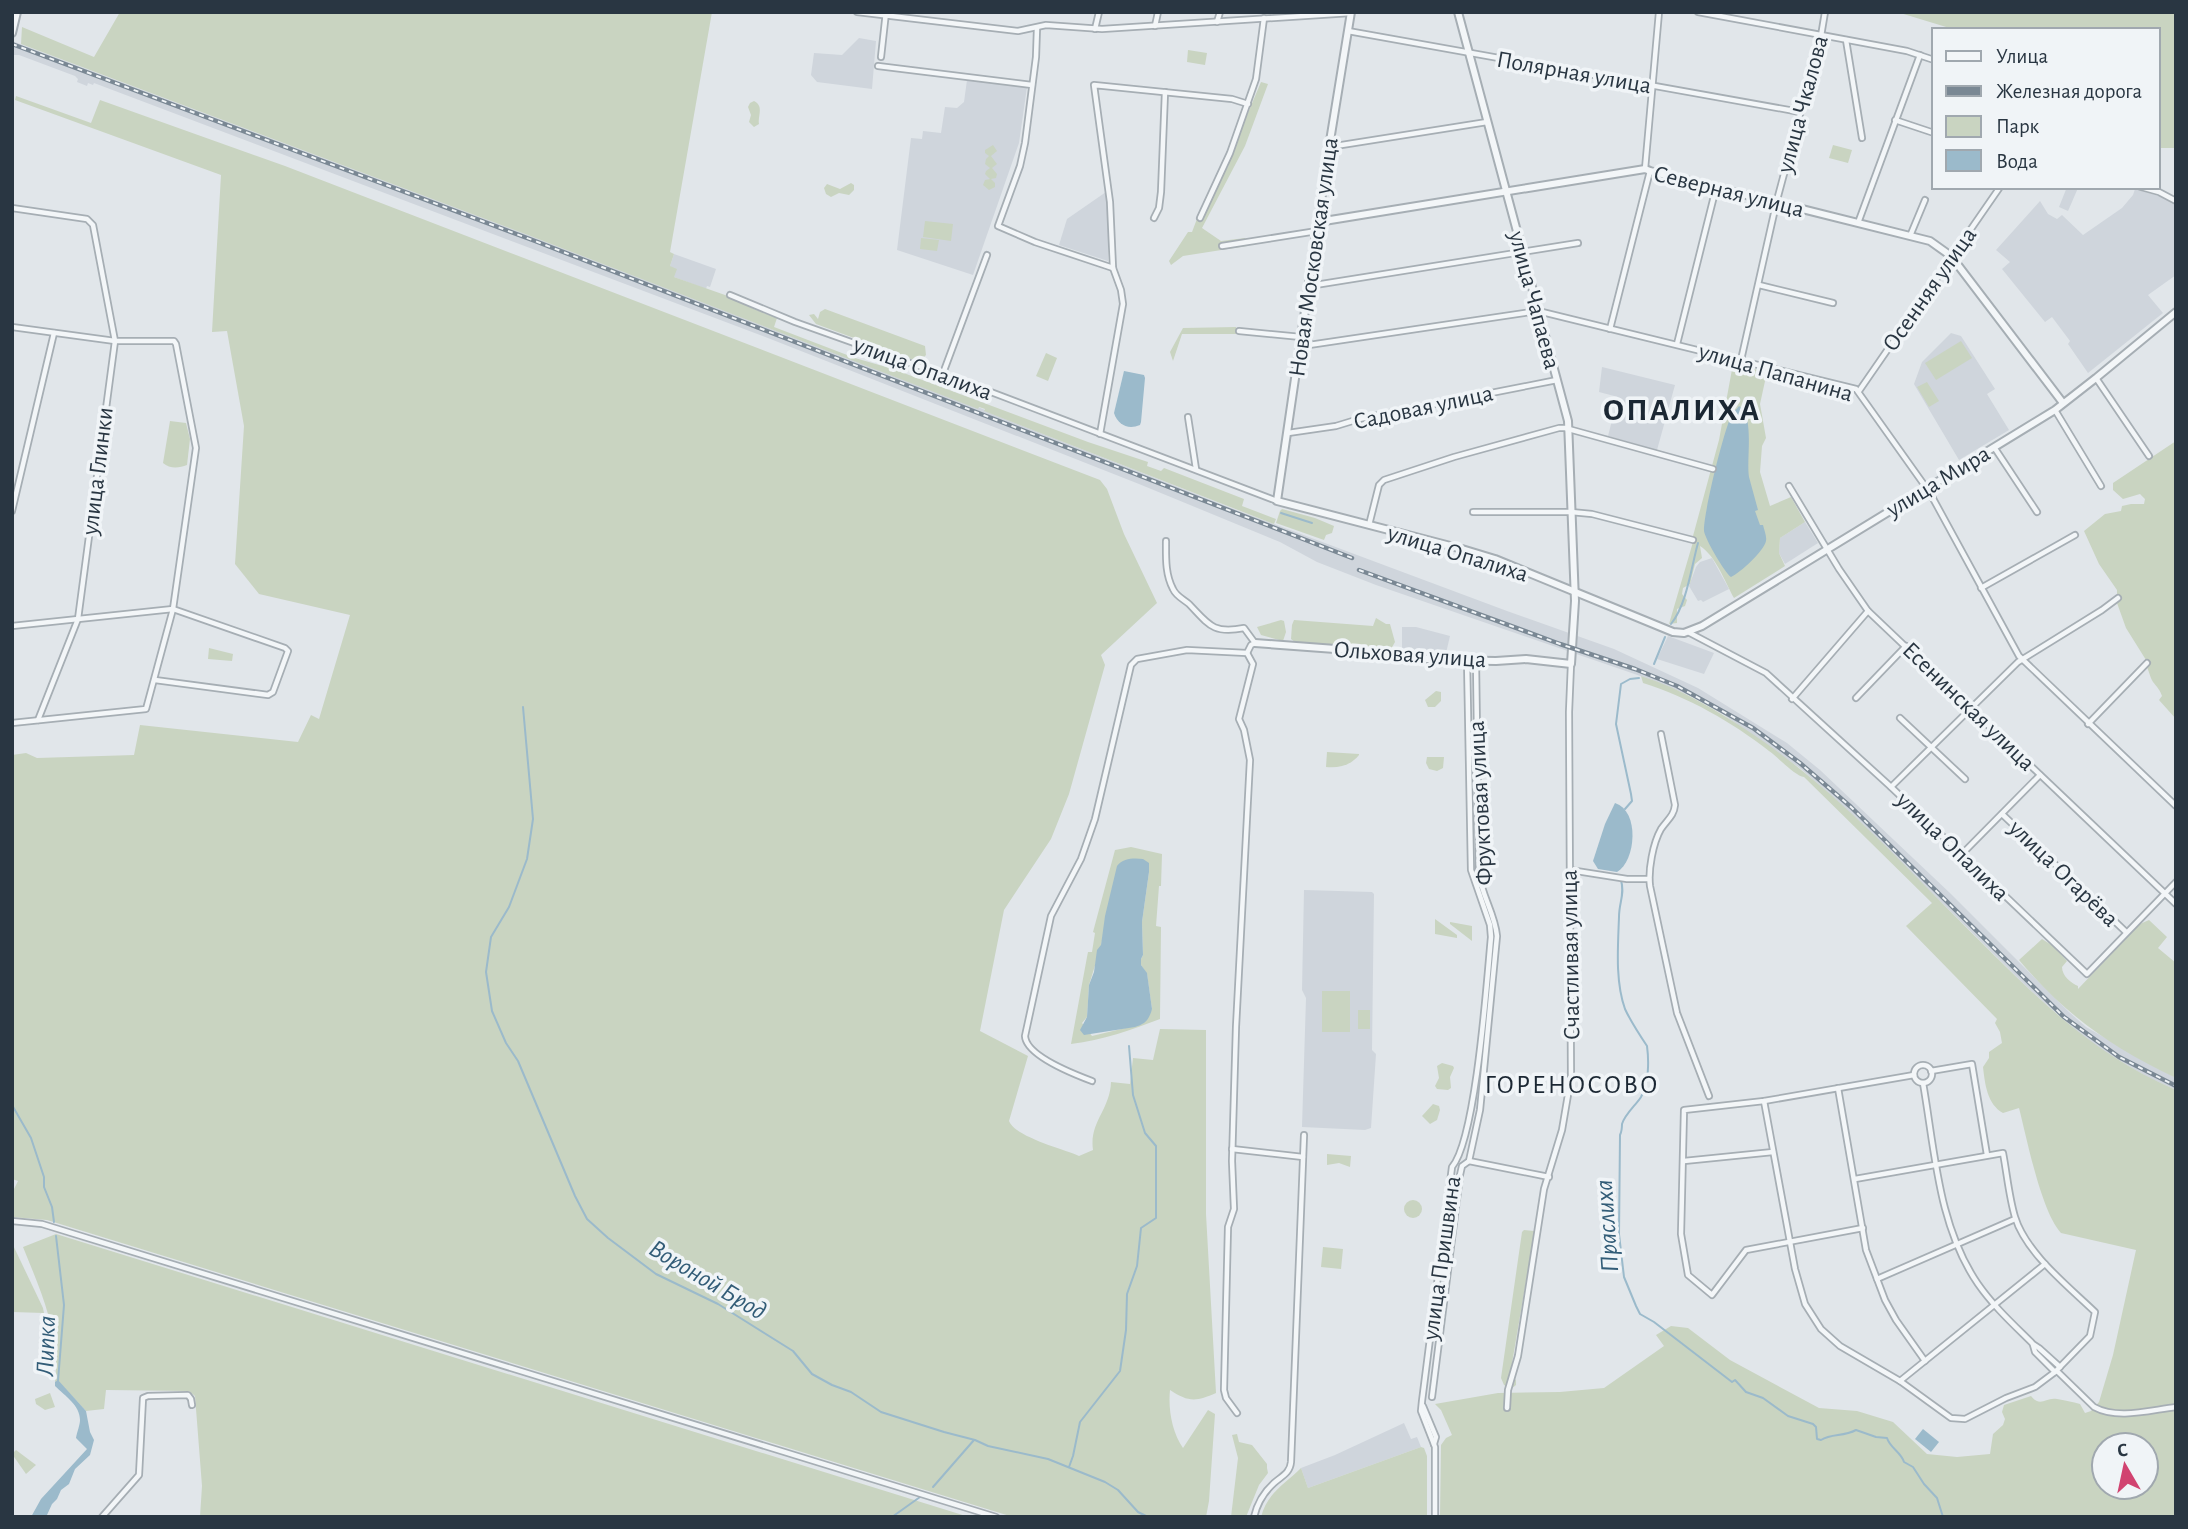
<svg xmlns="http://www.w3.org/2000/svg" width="2188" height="1529" font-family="'Alegreya Sans',sans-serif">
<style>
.built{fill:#cfd5dc}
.green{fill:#c9d4c1;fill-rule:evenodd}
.water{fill:#9bbacb}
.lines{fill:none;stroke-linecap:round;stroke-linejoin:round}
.stream{stroke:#9bbacb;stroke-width:2}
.minor-casing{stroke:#a6aeb4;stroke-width:8}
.tertiary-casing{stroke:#a6aeb4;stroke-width:10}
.minor{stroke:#f3f6f8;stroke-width:4.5}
.tertiary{stroke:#f3f6f8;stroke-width:6}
.rail-casing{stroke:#7a8894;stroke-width:4.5}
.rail{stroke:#f0f4f7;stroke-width:2;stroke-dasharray:5;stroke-linecap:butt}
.labels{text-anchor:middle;stroke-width:7;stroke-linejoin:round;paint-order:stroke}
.street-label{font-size:24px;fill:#293642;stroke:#f0f4f7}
.neighbourhood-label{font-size:26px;letter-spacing:2px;fill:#1b2733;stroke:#f0f4f7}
.water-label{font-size:26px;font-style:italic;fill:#325c77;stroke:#f0f4f7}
.district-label{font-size:32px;font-weight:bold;letter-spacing:2px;fill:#1b2733;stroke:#f0f4f7}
</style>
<rect width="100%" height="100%" fill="#e1e6ea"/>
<g class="built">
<path d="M859,38l17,3 -4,48 -55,-7 -6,-7 3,-22 28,2z"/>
<path d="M12,41l516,194 449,173 1,-1 7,3v1l254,100 268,100 107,38 84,39 89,55 33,27 131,124 118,118 17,15 90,51v12l-27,-12 -46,-27 -22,-16 -52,-46 -172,-170 -56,-50 -77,-54 -29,-17 -43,-18 -276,-95 -59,-23 -37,-20 -141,-58 -366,-144 -679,-257 -1,2 -5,-2 -1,3 -10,-4 1,-3 -3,-3 -56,-21h-7z"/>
<path d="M967,80l60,7 -8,56 -46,132 -76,-25 14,-112 11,1 1,-8 18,2 4,-26 12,1 7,-6z"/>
<path d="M2067,187l11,1 -10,23 -9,-4z"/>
<path d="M2135,189l31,9 10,6v71l-28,20 15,18 -75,60 -20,-29 2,-3 -18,-24 -7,5 -43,-53 8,-7 -14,-12 44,-49 8,13 9,5 5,-4 21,20 39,-27 11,-13z"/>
<path d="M1106,192l2,17v52l-49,-16 8,-26z"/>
<path d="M674,254l42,15 -6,18 -3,-1 -1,3 -32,-12 -4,-11z"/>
<path d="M1951,333l10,3 34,53 -8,5 22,36 -50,30 -45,-76 8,-22z"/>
<path d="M1602,367l73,18 -18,65 -49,-14 10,-39 -19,-5z"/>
<path d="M1805,522l13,21 -33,21 -6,-11 1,-15z"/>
<path d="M1712,558l17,31 -26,13 -2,-2 -3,1 -9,-15 7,-19 4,-5z"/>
<path d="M1402,627h14l34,9 -4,17 -44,-4z"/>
<path d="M1668,636l46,17 -10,21 -47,-15z"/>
<path d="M1304,890l68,2 2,2 -2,156 4,4 -5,74 -6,2 -63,-3 4,-129 -4,-8z"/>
<path d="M1404,1423l7,16 6,-2 4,10 -113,41 -7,-20 34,-13z"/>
</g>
<g class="green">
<path d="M120,12h592l-42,240 4,2 -4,12 7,3 -3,8 51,18 31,15 21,8 -3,9 81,31 38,11 195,73 60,20 -1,4 14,5 3,-3 80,31 -2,7 34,13 -2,5 -290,-113 1,-2 -6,-2 -1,2 -450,-174 -507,-191 1,-17 72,30z"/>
<path d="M1897,12h279v136h-18v-118h-202z"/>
<path d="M1188,50l19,3 -2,12 -18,-3z"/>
<path d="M1261,82l7,2 -23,62 -43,82 19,13 24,-3 2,8 -64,10 -12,9 -2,-4 19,-29h4l8,-21 28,-44 6,-21z"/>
<path d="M16,96l75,27 9,-23 185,66 815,314 7,9 17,45 33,69 -56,52 4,10 -36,129 -18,45 -47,71 -24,121 48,25 -19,65c6,16 54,28 70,35l14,-6c-4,-28 17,-40 18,-68l19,2 3,-26 20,2 7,-31 46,1v184l10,179c-20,9 -28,9 -46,-3 -2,19 2,42 13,58l25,-38 7,4 -6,87 -3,16h-193l-966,-297 -35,-3v-24l6,-12 -6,-2v-424l14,-2 11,5 97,-3 6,-30 158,17 13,-27 8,4 31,-104 -91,-21 -24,-30 9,-138 -17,-95 -15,1 9,-157 -206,-75z"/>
<path d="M754,101c10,5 4,14 5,23l-5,3 -5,-5 2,-7 -3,-8 2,-4z"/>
<path d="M993,145l4,6 -6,5 6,8 -5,4 5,6 -1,4 -5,1 4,4v4l-6,3 -6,-5 2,-5 5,-1 -5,-5 1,-3 4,-3 -5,-4 1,-5 3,-3 -4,-3v-3z"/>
<path d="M1833,145l19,5 -4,13 -19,-5z"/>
<path d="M851,183l3,2v5l-5,5 -10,-2 -8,4 -5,-3 -2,-6 3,-4 13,5z"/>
<path d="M925,221l28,3 -2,17 -28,-4z"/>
<path d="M921,238l18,2 -2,11 -17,-2z"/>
<path d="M825,309l100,37 1,9 -7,7 -103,-38 -7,-9 5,-1 4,5 2,-7z"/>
<path d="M1236,327v7h-54l-9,27 -3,-9 13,-24z"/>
<path d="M1961,341l11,17 -36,22 -11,-17z"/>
<path d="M1046,353l11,5 -9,23 -12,-5z"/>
<path d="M1733,364l34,8 -7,32 6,34 -4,8 -2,26 10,34 21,-9 14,25 -25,16 -1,15 6,13 -51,32c-9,-16 -18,-42 -34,-52l2,12 -7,6 -5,20 -7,4 -1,6 5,6 -2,6 -8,3v14l-8,1 24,-82v-6l26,-96z"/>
<path d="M1927,382l12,19 -10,6 -12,-20z"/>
<path d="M170,421l16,2 4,16 -3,26c-8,3 -17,4 -24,-2z"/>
<path d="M2176,441v278l-17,-19 3,-4c-2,-6 -5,-9 -9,-14 -4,-7 -4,-13 -9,-20l2,-2 -20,-32 -9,-25v-13l-18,-26 -15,-33 21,-17 16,-3 1,-5 9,-2h13l1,-5 -5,-5 -17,5 -10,-9v-7z"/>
<path d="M1282,509l33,9 19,8 -2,7 -6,2 -2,5 -48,-17 4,-12z"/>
<path d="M1376,618l10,6h4l5,18 -4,7 -96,-7 -4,-3 1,-14 2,-5 79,6z"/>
<path d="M1281,620l3,1 2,11 -3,9 -22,-6 -4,-8z"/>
<path d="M209,648l24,6 -1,7 -24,-2z"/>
<path d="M1641,676c41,13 77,35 113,59 85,57 155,136 228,208 61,61 113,112 194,147v427h-736l1,-72 5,-7 6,-3 -11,-25 -6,-6 63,-11 62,-1 44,-4 60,-42 -8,-11 15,-9 17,2 42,32 89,48 38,3 36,11 34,32 30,3 33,-3 3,-20 10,-9 2,-6 -3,-7 2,-7 27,-9c10,12 14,1 26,3 7,1 16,3 23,5l5,9 6,-2 8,-9 14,-47 23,-105 -75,-17c-20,-22 -34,-94 -42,-125l-16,5c-16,-9 -18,-29 -20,-46l6,-9v-6l13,-9 -2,-11 -5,-9 2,-4 -91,-93 26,-23 -128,-126c-9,-1 -25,-19 -35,-26 -37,-29 -81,-54 -126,-68zM2104,1445h42v42h-42z"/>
<path d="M1436,691l5,1v9l-6,6h-7l-3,-7z"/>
<path d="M1327,752l32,2v1c-9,11 -20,13 -33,12z"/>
<path d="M1427,757h17l-1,11 -6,3 -8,-2 -3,-6z"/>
<path d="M1131,847l31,7 -1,32h-2l-3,40 5,1 -1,92c-29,11 -57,21 -89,25l16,-87 1,-5h4l3,-19 -2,-1 22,-82zM1149,872l-7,50 1,33 -2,4v6l6,9 5,35 -10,15 -50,12 -10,-13 5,-6 2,-32 12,-39 8,-44z"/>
<path d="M1435,919l22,16v3l-22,-4z"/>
<path d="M2149,920l18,17 -9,11 18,15v115c-67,-32 -109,-62 -157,-118l23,-21 11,7 14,15 -5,6c0,9 9,16 16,19v3l62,-65z"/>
<path d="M1450,922l22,4v15l-22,-17z"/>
<rect x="1322" y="991" width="28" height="41"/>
<rect x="1358" y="1010" width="12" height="19"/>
<path d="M1442,1063l11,3 1,2 -4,9 1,11 -3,2 -11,-1 -2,-3 4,-8 -2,-12z"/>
<path d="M1433,1104l6,2 1,4 -3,10 -7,4 -8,-8z"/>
<path d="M1327,1154l24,2 -1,11 -11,-4 -12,2z"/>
<circle cx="1413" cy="1209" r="9"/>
<path d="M1524,1230l10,1v3l-24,141 6,5v5l-5,4 -7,-4 -3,-7 21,-146z"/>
<path d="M56,1234l913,283h-769l2,-31 -7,-90 -6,-5 -83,-1 -2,19 -18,2 -28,-30 -3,1c6,-47 -15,-93 -32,-135z"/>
<path d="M12,1243l31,65 1,5 -32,-1z"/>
<path d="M1323,1247l20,2 -2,20 -20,-2z"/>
<path d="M50,1393l5,14 -10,3 -9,-6 -1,-5z"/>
<path d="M1237,1434l2,8 13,3 15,19v4l1,5 -9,12 -13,32h-15l7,-59 -6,-23z"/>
<path d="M1421,1447l3,1 3,8v61h-166c6,-24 24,-33 40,-49l7,20z"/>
<path d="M16,1450l20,15 -10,9 -14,-20z"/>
</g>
<g class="water">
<path d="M1124,371l20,4 1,3 -4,44 -1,3c-12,5 -22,0 -26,-12z"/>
<path d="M1739,406c16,10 7,53 10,71 3,11 6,22 9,33l-3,1 5,14h3c1,5 4,11 3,16 -2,10 -26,32 -35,36 -6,-4 -26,-38 -27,-46 -1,-16 20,-102 28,-117 1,-2 6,-6 7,-8z"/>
<path d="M1615,803c25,8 21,58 2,69l-19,-3 -5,-8 12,-37z"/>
<path d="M1143,859l6,4v9l-7,50 1,33 -2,4v6l6,8 5,36c-3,11 -7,15 -17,18l-51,8 -4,-5 7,-13 2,-32 5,-13 3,-22 4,-5 4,-29 12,-50c6,-8 17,-8 26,-7z"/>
<path d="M58,1380l28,31 4,21 4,8 -4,15 -15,14 -6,15 -8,6 -4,9 -5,5 -5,11 -16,2 10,-18 46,-50 -11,-11c1,-6 4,-13 4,-18 0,-15 -15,-24 -25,-34v-4z"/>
<path d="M1923,1429l16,13 -8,10 -16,-13z"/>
</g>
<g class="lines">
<g class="stream">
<path d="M1281,513l31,10"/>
<path d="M1671,624c16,-20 20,-56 27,-81"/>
<path d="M1654,664l11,-27"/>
<path d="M523,707l10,112 -6,40 -18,48 -18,30 -5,35 6,39 14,32 12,18 57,135 12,23 21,19 48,36 62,30 75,47 19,23 20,11 19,7 30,20 63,20 31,8 13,6 60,13 57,23 13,8 20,22 10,5"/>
<path d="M1625,809l7,-8 -1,-7 -15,-70 5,-40 9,-5 9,-1"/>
<path d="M1621,880c4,15 -2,22 -2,37 -1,29 -4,64 6,92 6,13 14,25 22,37 2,15 2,37 -6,51 -5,8 -16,17 -19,27 0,4 0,7 -2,11l-1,99 5,43 12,29 4,8 14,8 78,60 3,-2 11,12 17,6 25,18 25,8 3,3 1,12 4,1c11,-7 22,-3 35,-10l20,7 11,1c3,10 14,14 17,24l9,5 11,17 13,14 6,19"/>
<path d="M12,1105l19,33 13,39v10l8,20 2,15"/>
<path d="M56,1236l8,69 -6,76"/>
<path d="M1069,1467l4,-11 7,-34 40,-51 6,-41 1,-36 10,-28 4,-38 15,-10v-72l-11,-13 -12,-38 -4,-49"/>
<path d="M933,1487l41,-47"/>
<path d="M892,1517l28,-20"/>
</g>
<defs>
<g id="minor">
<path d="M857,12l161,19 28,-6 56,4 249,-16"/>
<path d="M1698,12l209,39 27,9"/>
<path d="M1217,22l3,-10"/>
<path d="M1155,26l3,-14"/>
<path d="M1037,28l-1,29 -11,86 -5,23 -22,60 37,16 78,26"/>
<path d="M1095,29l4,-17"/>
<path d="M1348,31l452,81"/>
<path d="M1846,40l16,98"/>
<path d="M881,57l5,-45"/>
<path d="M878,66l154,19"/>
<path d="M1895,120l39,13"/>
<path d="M1329,147l158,-25"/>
<path d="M1645,169l14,-157"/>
<path d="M2141,187l18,5 17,9"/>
<path d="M12,208l75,11 6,6 22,116 -37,278 -40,101"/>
<path d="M1154,218l5,-10 2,-16 4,-100"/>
<path d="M1200,218l30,-65 26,-74 8,-61"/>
<path d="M1858,223l62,-168"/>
<path d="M1910,236l15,-36"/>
<path d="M1222,246l95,-15"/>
<path d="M1759,285l74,18"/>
<path d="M1309,286l269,-43"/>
<path d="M730,295l65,27 188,67 294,112"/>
<path d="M12,327l103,14h59l2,3 20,104 -23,161 -27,100 -134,14"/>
<path d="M1610,329l40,-158"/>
<path d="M1239,331l62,6"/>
<path d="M1301,344l8,1 229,-34 318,78 74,104 89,163 157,150"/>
<path d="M1677,344l39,-156"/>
<path d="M1741,360l36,-160 44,-164 4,-24"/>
<path d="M942,376l45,-121"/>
<path d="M2096,378l53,78"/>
<path d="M1859,391l141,-204"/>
<path d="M2055,410l46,76"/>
<path d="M1188,417l8,52"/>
<path d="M1288,433l48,-7 23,-7 198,-39"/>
<path d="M1100,434l23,-130 -2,-14 -8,-22 -3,-66 -16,-117 138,14 16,5"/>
<path d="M1994,447l43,65"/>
<path d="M1789,486l50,83 29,42 308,293"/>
<path d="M12,511l42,-178"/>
<path d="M1473,512h98l21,2 101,26"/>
<path d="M1369,525l10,-40 5,-5 70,-23 105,-29h6l148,41"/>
<path d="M1166,541c0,16 -1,33 7,48 3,7 10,10 16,15 20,21 24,30 55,24l11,15 -4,2 -4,8"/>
<path d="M1981,588l94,-53"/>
<path d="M12,626l161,-17 112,39 3,3 -15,41 -5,3 -113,-15"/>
<path d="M1688,632l78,41 125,114 196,187 89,-92"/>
<path d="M1856,698l50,-52"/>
<path d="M1792,699l76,-88"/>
<path d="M1900,718l65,61"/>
<path d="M2088,724l59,-61"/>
<path d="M1661,734l14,71c-1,11 -8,15 -14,24 -8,14 -13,41 -11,57l27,127 32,83"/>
<path d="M1891,787l127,-125 84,-52 16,-12"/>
<path d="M2002,814l124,118"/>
<path d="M1962,854l78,-79"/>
<path d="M1570,870l57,9h22"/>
<circle cx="1923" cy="1074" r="9"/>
<path d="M1931,1071l41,-7 15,91"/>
<path d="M1092,1081c-16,-6 -66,-25 -67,-45l26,-120 30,-57 14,-40 36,-154 6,-6 50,-9 60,3"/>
<path d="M1923,1083c12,68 15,143 55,201 16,23 36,41 55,60l6,4 21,19"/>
<path d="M1838,1088l28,162 19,50 11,20 29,41"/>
<path d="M1764,1101l31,168 10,35 16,25 19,17 60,35 51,37 14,1 41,-21 29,-11 20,-15 35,-36 5,-24c-27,-26 -69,-59 -80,-95 -6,-20 -8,-43 -12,-64l-148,26"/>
<path d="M1232,1149l71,8"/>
<path d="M1469,1161l80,16"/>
<path d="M1684,1161l89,-9"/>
<path d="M12,1221l30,3 954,293"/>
<path d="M1863,1228l-117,22 -34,45 -24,-20 -7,-41 3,-124 80,-9 150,-26"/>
<path d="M1877,1279l138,-60"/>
<path d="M2033,1345l2,7 20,20"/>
<path d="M2057,1371l37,36c24,13 56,3 82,0"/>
<path d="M1900,1381l145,-117"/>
<path d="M1432,1397l28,-222 2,-9 7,-5 11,-51 17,-174c-2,-22 -15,-40 -18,-62l-3,-213"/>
<path d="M1423,1406l13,31 -2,7"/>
<path d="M1507,1408l1,-18 10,-34 26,-167 18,-59 9,-53 -2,-365 2,-48"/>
<path d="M1237,1413l-11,-15 -2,-8 4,-163 6,-18 -2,-48 4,-134 14,-267 -6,-30 -5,-11 14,-55 -6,-11"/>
<path d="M102,1517l37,-42 4,-77 5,-2 40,-1 3,4 1,6"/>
<path d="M1254,1517c3,-13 10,-25 20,-34 8,-7 16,-10 17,-21l13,-327"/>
<path d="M1435,1517v-70l-14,-36 1,-10 30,-234c24,-28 35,-187 39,-230l-1,-12 -19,-55 -4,-210"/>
</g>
<g id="tertiary">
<path d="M1351,12l-22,135 -52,354 185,48 33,10 178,73 11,1 18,-7 353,-216 41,-32 80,-66"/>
<path d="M12,33l5,-21"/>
<path d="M1318,222l327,-53 5,2 280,70 21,15 112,147"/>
<path d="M1255,643l107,8 73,9 61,1 30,-2 45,5 4,-63 -7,-180 -110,-409"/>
</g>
</defs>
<use href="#minor" class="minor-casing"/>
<use href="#tertiary" class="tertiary-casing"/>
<use href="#minor" class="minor"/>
<use href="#tertiary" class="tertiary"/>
<defs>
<g id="rail">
<path d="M12,44l523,197 817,317"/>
<path d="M1359,570l201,74 75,25 42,17 76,42 47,35 51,44 213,210 55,40 57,29"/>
</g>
</defs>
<use href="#rail" class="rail-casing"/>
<use href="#rail" class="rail"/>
</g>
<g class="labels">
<g class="street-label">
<text transform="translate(1574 72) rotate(10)" y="8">Полярная улица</text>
<text transform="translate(1802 104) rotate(-75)" y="8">улица Чкалова</text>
<text transform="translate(1729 191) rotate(14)" y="8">Северная улица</text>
<text transform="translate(1313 257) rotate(-82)" y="8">Новая Московская улица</text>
<text transform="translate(1929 289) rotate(-55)" y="8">Осенняя улица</text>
<text transform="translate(1535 300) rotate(75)" y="8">улица Чапаева</text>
<text transform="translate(923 368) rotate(20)" y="8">улица Опалиха</text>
<text transform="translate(1776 372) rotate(16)" y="8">улица Папанина</text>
<text transform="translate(1423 407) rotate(-12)" y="8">Садовая улица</text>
<text transform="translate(97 471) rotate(-83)" y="8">улица Глинки</text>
<text transform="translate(1938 481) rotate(-31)" y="8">улица Мира</text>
<text transform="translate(1458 553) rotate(17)" y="8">улица Опалиха</text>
<text transform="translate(1410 654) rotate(4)" y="8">Ольховая улица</text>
<text transform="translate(1969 706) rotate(44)" y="8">Есенинская улица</text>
<text transform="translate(1480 803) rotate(-93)" y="8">Фруктовая улица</text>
<text transform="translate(1953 846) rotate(44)" y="8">улица Опалиха</text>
<text transform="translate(2064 873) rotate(44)" y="8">улица Огарёва</text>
<text transform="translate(1570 955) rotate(-91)" y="8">Счастливая улица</text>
<text transform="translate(1441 1258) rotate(-82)" y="8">улица Пришвина</text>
</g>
<g class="neighbourhood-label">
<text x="1572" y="1093">ГОРЕНОСОВО</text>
</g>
<g class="water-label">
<text transform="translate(1606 1226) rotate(-94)" y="9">Праслиха</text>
<text transform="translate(708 1279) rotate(31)" y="9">Вороной Брод</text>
<text transform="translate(45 1346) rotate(-88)" y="9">Липка</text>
</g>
<g class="district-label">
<text x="1682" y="420">ОПАЛИХА</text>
</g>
</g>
<rect width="2188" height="1529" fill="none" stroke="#293642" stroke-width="28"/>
<rect x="1932" y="28" width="228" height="161" fill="#f0f4f7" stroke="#a0a8af" stroke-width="2"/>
<rect x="1946" y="51" width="35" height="10" fill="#f3f6f8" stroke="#a0a8af" stroke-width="2"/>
<text x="1996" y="63" font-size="21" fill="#293642">Улица</text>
<rect x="1946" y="86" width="35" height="10" fill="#7a8894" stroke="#a0a8af" stroke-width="2"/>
<text x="1996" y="98" font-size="21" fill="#293642">Железная дорога</text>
<rect x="1946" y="116" width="35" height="21" fill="#c9d4c1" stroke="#a0a8af" stroke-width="2"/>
<text x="1996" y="133" font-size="21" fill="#293642">Парк</text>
<rect x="1946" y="150" width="35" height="21" fill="#9bbacb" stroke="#a0a8af" stroke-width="2"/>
<text x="1996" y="168" font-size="21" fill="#293642">Вода</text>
<g transform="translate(2125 1466) rotate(351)"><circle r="33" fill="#f0f4f7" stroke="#a0a8af" stroke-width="2"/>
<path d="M0-5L12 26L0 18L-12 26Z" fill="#d14370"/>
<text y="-10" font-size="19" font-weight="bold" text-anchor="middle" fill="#293642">С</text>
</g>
</svg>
